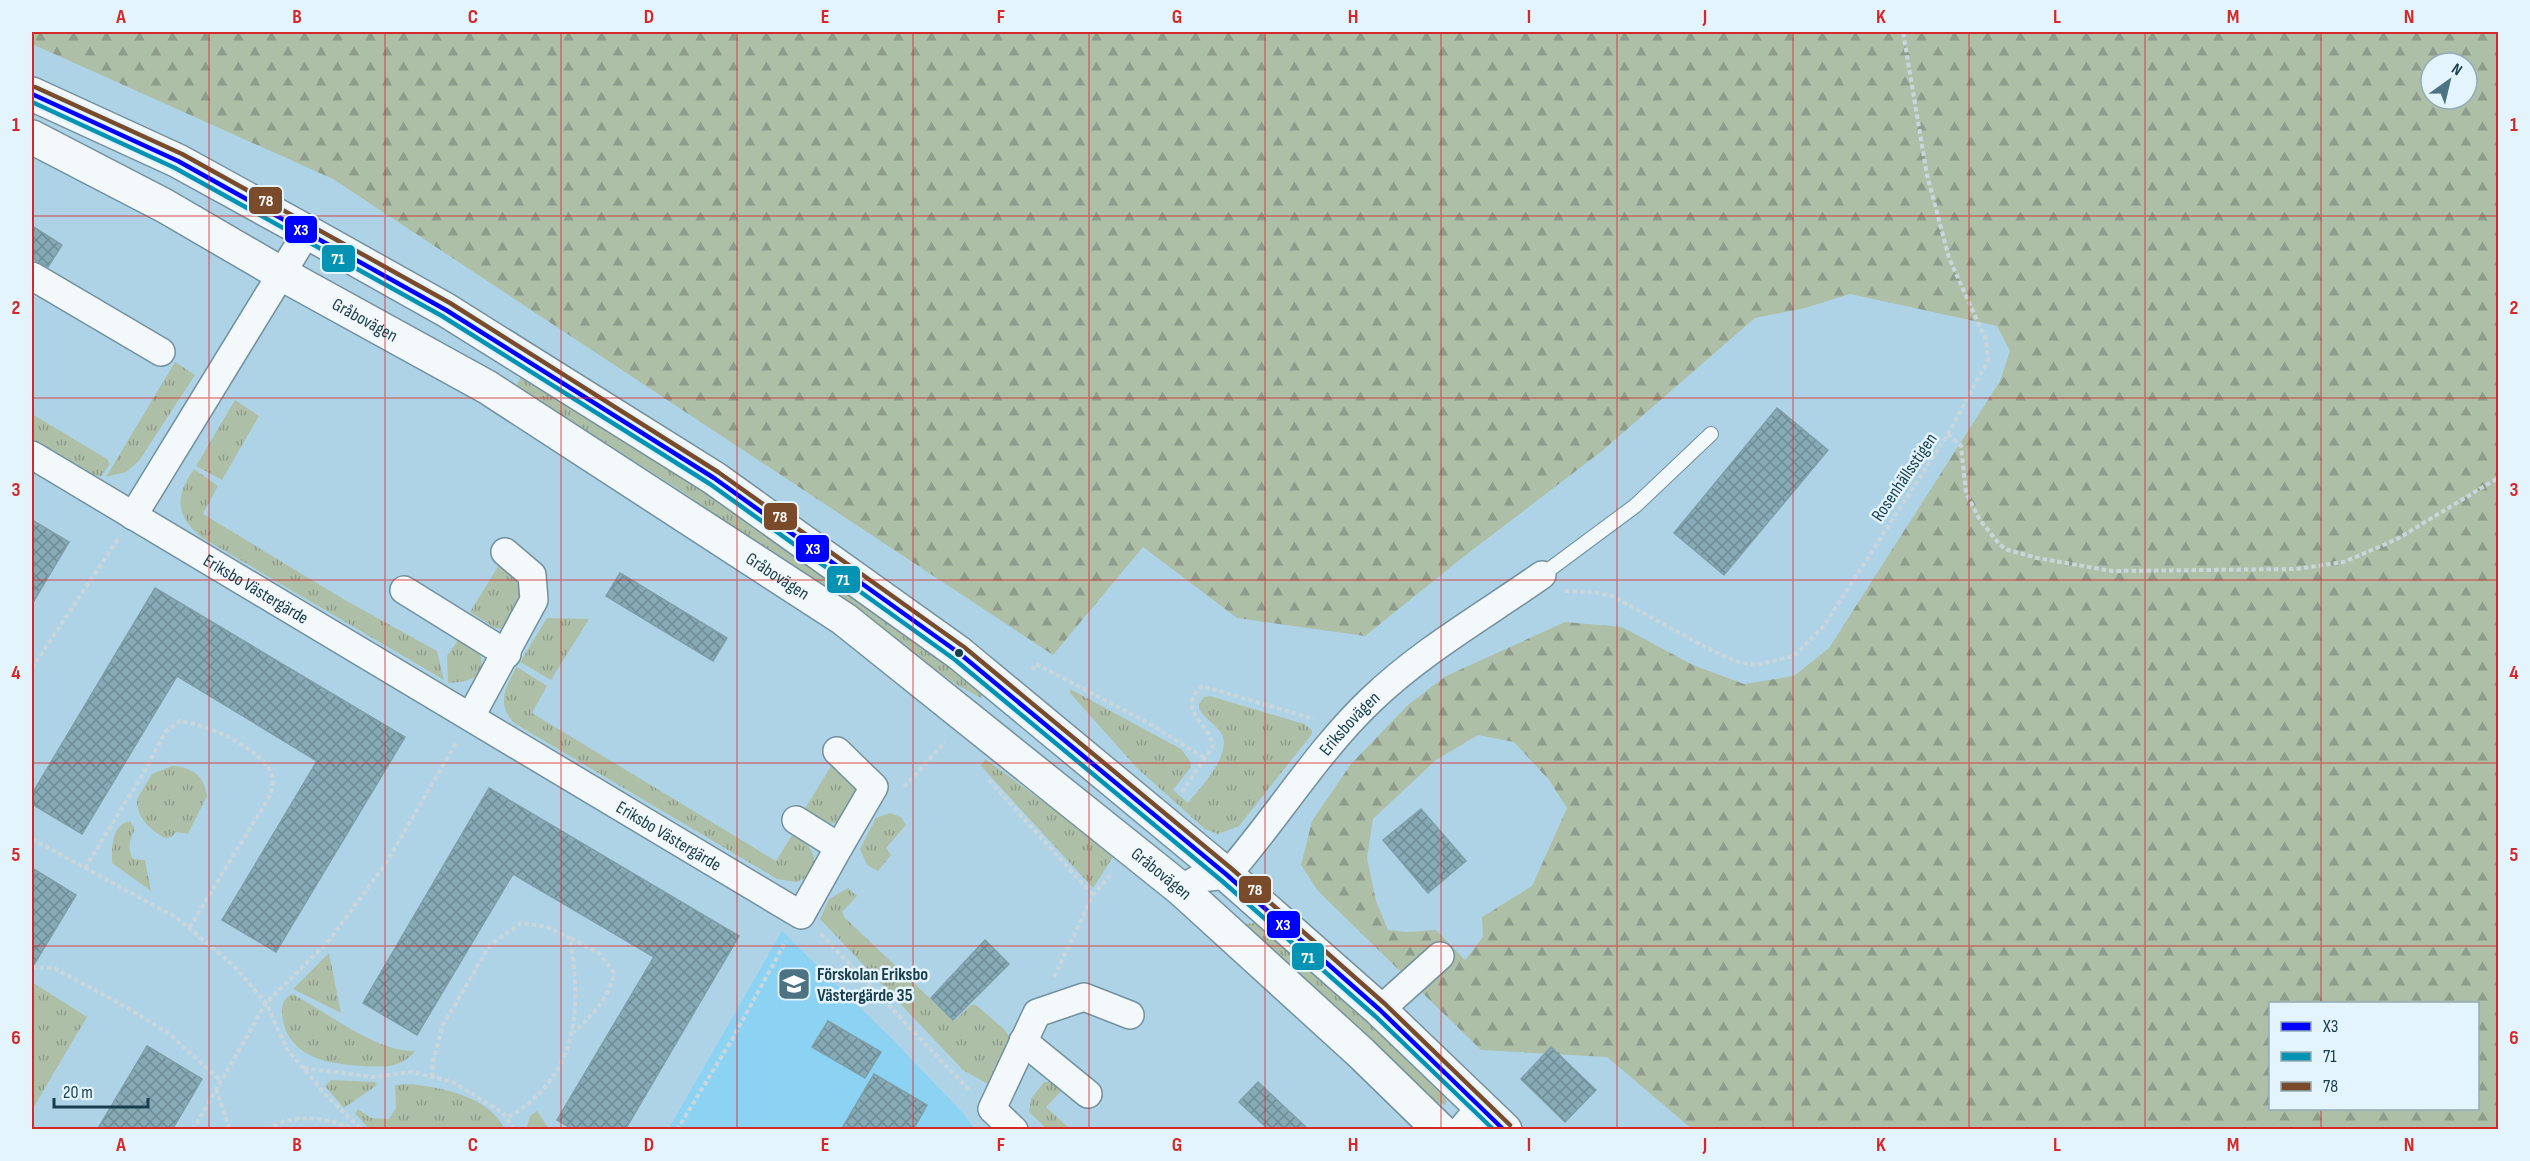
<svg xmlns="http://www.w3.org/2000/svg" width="2530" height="1161" font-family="'Sofia Sans Condensed',sans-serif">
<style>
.built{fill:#8cd2f3}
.grass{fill:url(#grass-tufts)}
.forest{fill:url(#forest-firs);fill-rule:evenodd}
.building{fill:url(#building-cross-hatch);stroke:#7e9ea8;stroke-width:1.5}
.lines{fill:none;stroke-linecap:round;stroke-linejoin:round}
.lane-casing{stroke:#72909e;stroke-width:16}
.street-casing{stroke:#72909e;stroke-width:30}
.secondary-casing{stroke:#72909e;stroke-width:36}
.path{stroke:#c9d6dc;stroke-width:4;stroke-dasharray:4.5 3;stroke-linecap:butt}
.lane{stroke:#f3f8fb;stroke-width:14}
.street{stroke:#f3f8fb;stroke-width:27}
.secondary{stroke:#f3f8fb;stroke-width:33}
.bus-1-casing{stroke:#e4f4fc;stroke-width:9}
.bus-2-casing{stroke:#e4f4fc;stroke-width:9}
.bus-3-casing{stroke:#e4f4fc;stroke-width:9}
.bus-1{stroke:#00f;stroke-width:4.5}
.bus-2{stroke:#0593b4;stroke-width:4.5}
.bus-3{stroke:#7a4b2a;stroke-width:4.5}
.grid{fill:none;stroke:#d62828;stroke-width:1.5;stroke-opacity:0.55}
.bus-dot{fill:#183d4d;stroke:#e4f4fc;stroke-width:2}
.labels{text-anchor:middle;stroke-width:5;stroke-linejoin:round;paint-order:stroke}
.street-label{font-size:18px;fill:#183d4d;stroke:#e4f4fc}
.poi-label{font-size:18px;font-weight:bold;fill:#183d4d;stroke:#e4f4fc;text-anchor:start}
.line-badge{stroke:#e4f4fc;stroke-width:2}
.badge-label{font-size:16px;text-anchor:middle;font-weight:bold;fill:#fff}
.neatline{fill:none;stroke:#d62828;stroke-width:2}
.grid-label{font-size:20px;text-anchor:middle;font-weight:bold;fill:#d62828}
</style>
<defs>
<pattern id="grass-tufts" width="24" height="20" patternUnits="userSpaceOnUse" patternTransform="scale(1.5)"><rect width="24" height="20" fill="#aebfa8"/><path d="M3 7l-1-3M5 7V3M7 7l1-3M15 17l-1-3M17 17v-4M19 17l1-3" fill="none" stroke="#8d9c8b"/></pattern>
<pattern id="forest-firs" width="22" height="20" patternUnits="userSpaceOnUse" patternTransform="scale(1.5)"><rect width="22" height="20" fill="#aebfa8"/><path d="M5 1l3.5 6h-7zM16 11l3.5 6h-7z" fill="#8d9c8b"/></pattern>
<pattern id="building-cross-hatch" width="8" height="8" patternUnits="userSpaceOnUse" patternTransform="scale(1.5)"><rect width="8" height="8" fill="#86aab6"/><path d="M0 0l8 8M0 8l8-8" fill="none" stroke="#6d8c96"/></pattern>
</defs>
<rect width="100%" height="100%" fill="#afd3e6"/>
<path class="built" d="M782,931l109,107 70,73 14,18 -307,1z"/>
<g class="grass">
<path d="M175,362l20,13 -56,86 -13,11 -20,5z"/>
<path d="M523,374l234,150 228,168 -4,6 -24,-13 -274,-193 -167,-106z"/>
<path d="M235,400l24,16 -37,64 -26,-14z"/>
<path d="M32,414l75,45 3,5 -9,13 -8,-3 -61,-36z"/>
<path d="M194,469l24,17 -15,28 142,86 92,51 7,29 -243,-143c-26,-22 -26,-41 -7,-68z"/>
<path d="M499,565l16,11 7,21 -10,24 -10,8 -7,-1 -25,-16z"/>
<path d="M547,618l42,1 -38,61 -31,-18z"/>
<path d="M461,636l17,12c12,28 -6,34 -30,35l-1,-27z"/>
<path d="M517,667l30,19 -15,27 244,148 18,-29c14,11 27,24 16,43l-13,7 -20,-3 -263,-156c-18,-19 -9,-36 3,-56z"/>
<path d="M1070,689l111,60 9,12 1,6 -18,23 15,13c12,-15 46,-50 33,-70 -6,-9 -16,-14 -22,-24v-5l5,-7 6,-1 94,28 8,6v4l-73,92 -21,8 -13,-5 -68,-61 -67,-75z"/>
<path d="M985,759l130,95 -22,34 -112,-122z"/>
<path d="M833,763l22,21c2,15 -8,35 -23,40l-28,-14z"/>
<path d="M172,766c20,1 32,9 35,30l-19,38 -12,-2 -4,5 -7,1c-15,-8 -29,-21 -28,-39l15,-25z"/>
<path d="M890,813l11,4 5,8 -20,23 5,7 -13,16 -11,-6 -7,-16 16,-31z"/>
<path d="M130,821l5,8c-5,10 -8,17 -2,30l12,1 6,31 -39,-28c0,-16 -1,-38 18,-42z"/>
<path d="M848,888l9,8 -15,16 3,6 109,103 17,-16h5l28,24 7,10 -18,48 -30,-17 -143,-151 9,-20z"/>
<path d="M1257,920l113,98 70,73 7,10 -2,4 -9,-3 -193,-178 12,-1z"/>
<path d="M329,953l12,60 -48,-24z"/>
<path d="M32,982l55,35 -55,93z"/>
<path d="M292,994c36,18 83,58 123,57 -14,18 -33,16 -54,15 -35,-2 -76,-10 -79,-53 -1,-8 3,-16 10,-19z"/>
<path d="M331,1080l44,2 2,3 -33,23 -19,-22z"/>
<path d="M1044,1082h11l9,6 -18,19 24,22h-23l-18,-17 2,-13z"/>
<path d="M410,1084c33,4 78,12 95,45h-136l-14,-16 3,-4 13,9 18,1 7,-11 -1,-23z"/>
<path d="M537,1111l12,18h-23l4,-13z"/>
</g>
<path class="forest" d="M32,32h2466v1097h-806l-85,-72 -126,-7 -163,-159 -17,-26 11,-44 39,-57 57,-59 38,-29 119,-54 57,5 71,38 51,19 50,-8 35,-28 171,-267 10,-30 -13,-25 -147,-32 -45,14 -50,10 -153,133 -140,107 -97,78 -128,-18 -94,-71 -90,108 -720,-476 -301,-135zM2431,63h36v36h-36zM1478,735l36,7 35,38 18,28 -35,78 -50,31 1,20 -18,23 -29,-30 -30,2 -18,-2 -12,-29 -9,-43 6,-39 63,-59zM2270,1004h208v104h-208z"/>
<g class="building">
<path d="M32,226l30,19 -14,22 -16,-9z"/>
<path d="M1777,408l51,42 -104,125 -50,-42z"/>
<path d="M32,520l37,22 -37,62z"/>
<path d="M620,573l107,65 -14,23 -107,-65z"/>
<path d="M155,588l250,149 -129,215 -54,-32 95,-159 -140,-85 -95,158 -50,-30v-10z"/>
<path d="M489,788l250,148 -114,194h-51l-17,-10 97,-163 -141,-83 -96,161 -54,-32z"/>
<path d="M1421,809l45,52 -38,32 -45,-53z"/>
<path d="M32,868l44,27 -44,73z"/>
<path d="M985,940l24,24 -56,56 -22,-22z"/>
<path d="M828,1021l53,31 -16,26 -53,-31z"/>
<path d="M147,1046l55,33 -30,51h-75z"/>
<path d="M1551,1047l45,43 -31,32 -44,-43z"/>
<path d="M874,1074l53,31 -14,25h-72z"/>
<path d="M1258,1082l51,48h-40l-30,-28z"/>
</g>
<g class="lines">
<defs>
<path id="lane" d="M1542,575l93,-69 76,-72"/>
<g id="street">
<path d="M32,276l129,76"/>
<path id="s1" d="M32,455l769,460 38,-68 -43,-27"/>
<path d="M133,516l174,-284"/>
<path d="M404,590l103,64"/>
<path d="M471,716l63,-116 -2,-25 -27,-23"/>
<path d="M837,751l37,36 -35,60"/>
<path id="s2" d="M1181,889l19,-11 27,-3c50,-57 90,-124 145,-176 50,-48 113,-84 170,-124"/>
<path d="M1380,1010l60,-54"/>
<path d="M1023,1041l65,53"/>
<path d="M1014,1130l-22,-21 45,-96 47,-16 46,18"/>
<path d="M1461,1130l21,-25"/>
</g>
<g id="secondary">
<path d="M32,94l146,67 129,71 139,78 268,168 245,175 268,222 153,135 125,120"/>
<path id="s3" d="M32,137l133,69 115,67 207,114 357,232 337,270 180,164 79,77"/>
</g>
</defs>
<use href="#lane" class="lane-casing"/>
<use href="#street" class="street-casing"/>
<use href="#secondary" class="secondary-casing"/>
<g class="path">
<path d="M1948,434l13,12 5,47 14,27 20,25 8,5 29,8 75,13 184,-2 48,-7 53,-23 101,-61"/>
<path d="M1565,591l28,1 19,4 99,54 27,12 18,3 38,-9 29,-29 125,-193 40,-74 -2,-20 -37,-82 -22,-83 -24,-143"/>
<path d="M32,668l86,-129"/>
<path d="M1032,670l4,-6 116,61 54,34"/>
<path d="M989,780l104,115"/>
<path d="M904,787l41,-45"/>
<path d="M1182,792l31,-46c-5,-25 -37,-35 -11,-60l112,33"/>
<path d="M32,839l145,79 56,47 33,38 21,46 39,46 36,35"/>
<path d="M85,868l58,-94 23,-43 14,-10c26,3 82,27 92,54 2,5 -1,14 -1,19l-82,134"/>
<path d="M821,934l148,156"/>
<path d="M571,938l29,16 14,19c-6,26 -20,41 -40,59"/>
<path d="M32,967l22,1 72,39 42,26 53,48"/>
<path d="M1054,977l39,-82 18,-21"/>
<path d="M304,1068l69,9 39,-5 41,10 50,31 12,17"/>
<path d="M432,1077l1,-16 10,-36 47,-80 31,-22 26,4 23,11c12,75 8,138 -63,180"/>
<path d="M216,1089l14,41"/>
<path d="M193,1130l73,-127 61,-60 59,-80 70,-120"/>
<path d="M267,1130c26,-18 60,-13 88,0"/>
<path d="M677,1130l54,-89 55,-100"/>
</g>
<use href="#lane" class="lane"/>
<use href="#street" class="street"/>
<use href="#secondary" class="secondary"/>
<defs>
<path id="bus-1" d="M32,94l146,67 268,149 268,168 245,175 268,222 153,135 124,120"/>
<path id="bus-2" d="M32,102l143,66 267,148 268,168 244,175 268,222 153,135 119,114"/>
<path id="bus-3" d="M35,87l147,67 268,149 268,169 246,175 268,222 153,135 125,121"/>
</defs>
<use href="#bus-1" class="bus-1-casing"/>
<use href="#bus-2" class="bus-2-casing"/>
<use href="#bus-3" class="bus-3-casing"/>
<use href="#bus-1" class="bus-1"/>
<use href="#bus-2" class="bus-2"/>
<use href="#bus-3" class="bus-3"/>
</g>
<path class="grid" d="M209,32v1098M385,32v1098M561,32v1098M737,32v1098M913,32v1098M1089,32v1098M1265,32v1098M1441,32v1098M1617,32v1098M1793,32v1098M1969,32v1098M2145,32v1098M2321,32v972M32,216h2466M32,398h2466M32,580h2466M32,763h2466M32,946h2466M2321,1108v22"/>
<defs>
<symbol id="school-square" viewBox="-11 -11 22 22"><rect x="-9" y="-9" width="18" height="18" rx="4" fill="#4d7283" stroke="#e4f4fc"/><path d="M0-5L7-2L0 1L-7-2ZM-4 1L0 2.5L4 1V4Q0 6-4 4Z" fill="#fff"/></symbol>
</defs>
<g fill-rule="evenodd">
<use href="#school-square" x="775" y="965" width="38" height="38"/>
</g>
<circle class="bus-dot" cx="959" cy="653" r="5"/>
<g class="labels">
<g class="street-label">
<text dy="6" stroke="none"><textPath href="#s3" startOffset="380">Gråbovägen</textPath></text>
<text transform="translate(1904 477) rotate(-56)" y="6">Rosenhällsstigen</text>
<text dy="6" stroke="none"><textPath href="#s3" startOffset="866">Gråbovägen</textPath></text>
<text dy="6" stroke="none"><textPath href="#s1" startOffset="261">Eriksbo Västergärde</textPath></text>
<text dy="6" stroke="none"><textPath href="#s2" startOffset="244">Eriksbovägen</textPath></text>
<text dy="6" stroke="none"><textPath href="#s1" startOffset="742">Eriksbo Västergärde</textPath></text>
<text dy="6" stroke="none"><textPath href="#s3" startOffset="1352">Gråbovägen</textPath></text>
</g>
<g class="poi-label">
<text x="817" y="980">Förskolan Eriksbo<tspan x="817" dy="21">Västergärde 35</tspan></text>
</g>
</g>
<g class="line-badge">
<rect x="248" y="186" width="35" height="29" rx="6" fill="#7a4b2a"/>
<rect x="284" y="215" width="34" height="29" rx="6" fill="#00f"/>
<rect x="321" y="244" width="35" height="29" rx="6" fill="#0593b4"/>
<rect x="763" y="502" width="35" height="29" rx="6" fill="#7a4b2a"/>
<rect x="795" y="534" width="35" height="29" rx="6" fill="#00f"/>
<rect x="826" y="565" width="35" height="29" rx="6" fill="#0593b4"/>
<rect x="1238" y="875" width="34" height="29" rx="6" fill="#7a4b2a"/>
<rect x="1266" y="910" width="35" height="29" rx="6" fill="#00f"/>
<rect x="1291" y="942" width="34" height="29" rx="6" fill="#0593b4"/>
</g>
<g class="badge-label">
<text x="266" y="206">78</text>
<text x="301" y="235">X3</text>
<text x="338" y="264">71</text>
<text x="780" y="522">78</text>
<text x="813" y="554">X3</text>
<text x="843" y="585">71</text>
<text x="1255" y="895">78</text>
<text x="1283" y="930">X3</text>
<text x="1308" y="963">71</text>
</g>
<rect width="2530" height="1161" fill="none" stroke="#e4f4fc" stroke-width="66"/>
<rect x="2269" y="1002" width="210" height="108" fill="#e4f4fc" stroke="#92abb6" stroke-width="1.5"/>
<rect x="2281" y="1022" width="30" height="9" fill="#0000ff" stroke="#92abb6" stroke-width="1.5"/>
<text x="2323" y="1032" font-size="18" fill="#183d4d">X3</text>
<rect x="2281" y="1052" width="30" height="9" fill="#0593b4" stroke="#92abb6" stroke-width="1.5"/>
<text x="2323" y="1062" font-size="18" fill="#183d4d">71</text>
<rect x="2281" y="1082" width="30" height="9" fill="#7a4b2a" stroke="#92abb6" stroke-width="1.5"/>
<text x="2323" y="1092" font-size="18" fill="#183d4d">78</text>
<g transform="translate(2449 81) rotate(34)"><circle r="28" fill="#e4f4fc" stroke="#92abb6" stroke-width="1.5"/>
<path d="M0-4.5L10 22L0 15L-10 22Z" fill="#4d7283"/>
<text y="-9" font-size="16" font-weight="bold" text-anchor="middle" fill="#183d4d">N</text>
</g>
<path d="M54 1098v9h94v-9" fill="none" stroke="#183d4d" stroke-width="3"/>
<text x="63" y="1098" font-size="18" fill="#183d4d" stroke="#e4f4fc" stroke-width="4.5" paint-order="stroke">20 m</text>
<rect x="33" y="33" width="2464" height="1095" class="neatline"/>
<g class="grid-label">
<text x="121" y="23">A</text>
<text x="297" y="23">B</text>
<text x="473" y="23">C</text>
<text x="649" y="23">D</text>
<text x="825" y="23">E</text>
<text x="1001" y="23">F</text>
<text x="1177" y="23">G</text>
<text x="1353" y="23">H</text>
<text x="1529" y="23">I</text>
<text x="1705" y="23">J</text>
<text x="1881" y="23">K</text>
<text x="2057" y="23">L</text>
<text x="2233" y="23">M</text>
<text x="2409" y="23">N</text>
<text x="16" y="131">1</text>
<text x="2514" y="131">1</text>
<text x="16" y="314">2</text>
<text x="2514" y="314">2</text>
<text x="16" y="496">3</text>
<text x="2514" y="496">3</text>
<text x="16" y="679">4</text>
<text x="2514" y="679">4</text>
<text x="16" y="861">5</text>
<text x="2514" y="861">5</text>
<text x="16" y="1044">6</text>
<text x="2514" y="1044">6</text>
<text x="121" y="1151">A</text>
<text x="297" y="1151">B</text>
<text x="473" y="1151">C</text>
<text x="649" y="1151">D</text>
<text x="825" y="1151">E</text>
<text x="1001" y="1151">F</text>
<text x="1177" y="1151">G</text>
<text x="1353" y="1151">H</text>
<text x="1529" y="1151">I</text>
<text x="1705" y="1151">J</text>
<text x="1881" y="1151">K</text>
<text x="2057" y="1151">L</text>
<text x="2233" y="1151">M</text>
<text x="2409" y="1151">N</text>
</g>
</svg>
